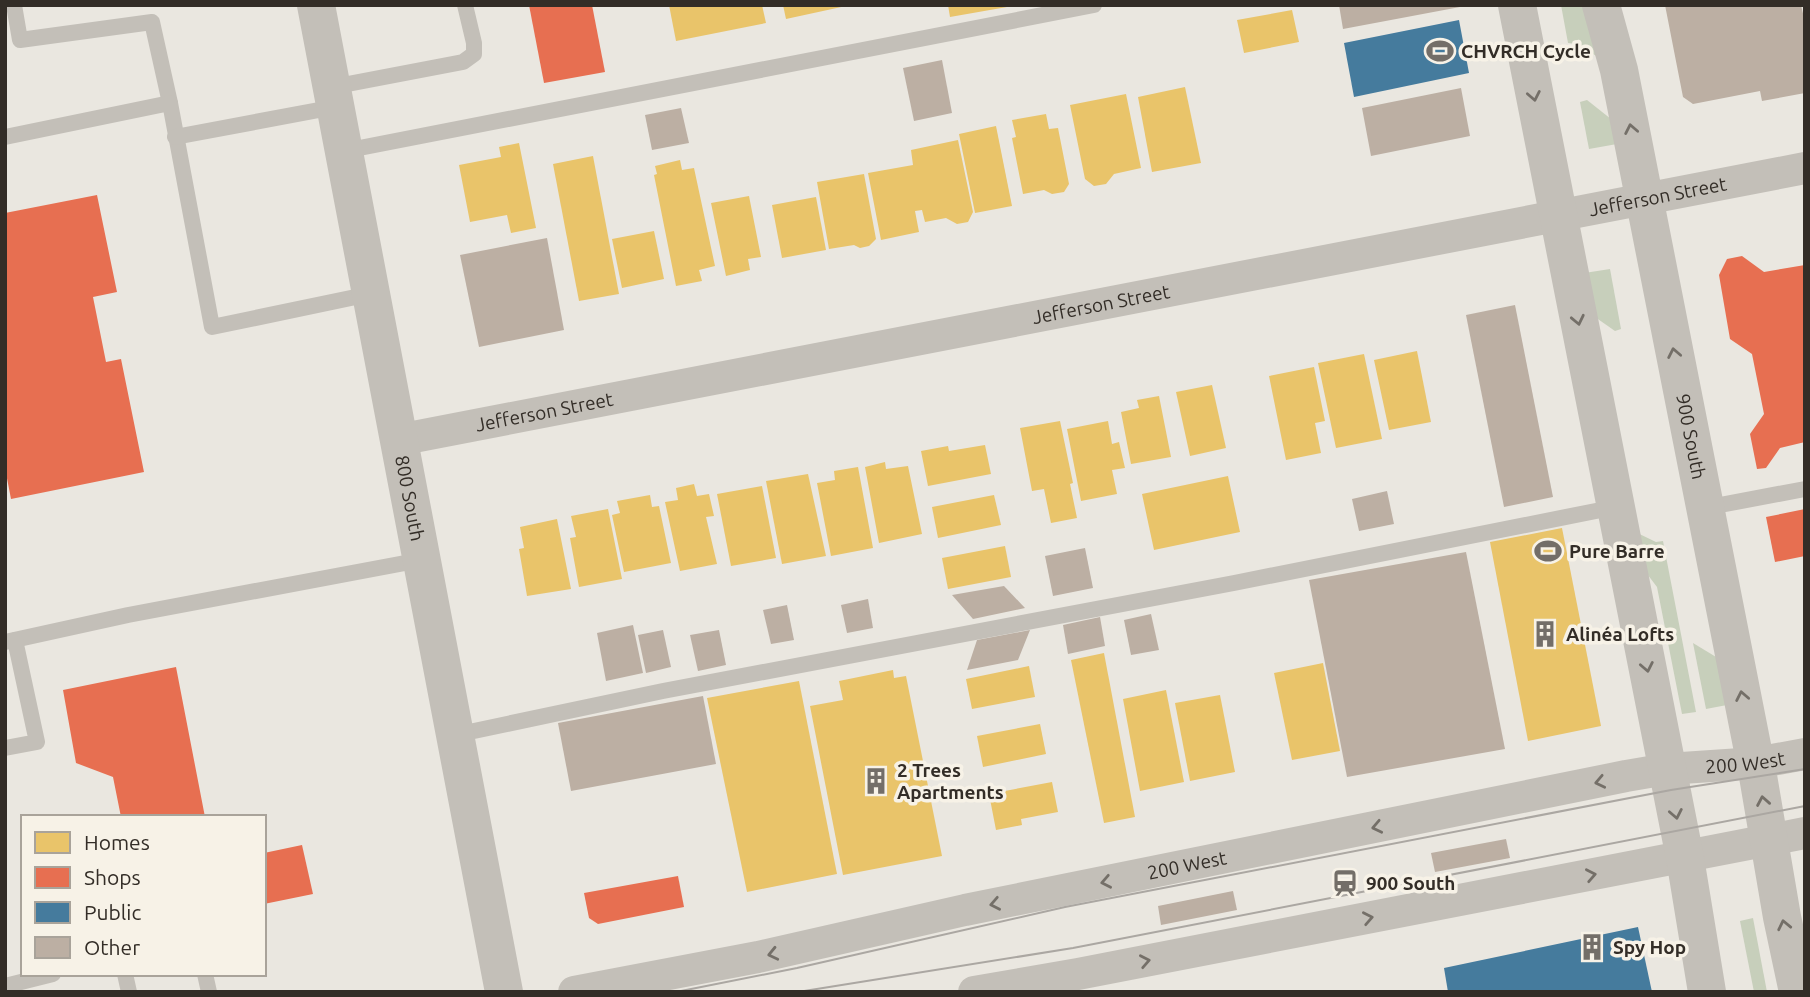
<svg xmlns="http://www.w3.org/2000/svg" width="1810" height="997" font-family="Ubuntu,sans-serif">
<style>
.green{fill:#c7cfbb}
.homes{fill:#e9c46a}
.shops{fill:#e76f51}
.public{fill:#457b9d}
.building{fill:#bcafa3}
.lines{fill:none;stroke-linecap:round;stroke-linejoin:round}
.service{stroke:#c3bfb8;stroke-width:16}
.minor{stroke:#c3bfb8;stroke-width:32}
.tertiary{stroke:#c3bfb8;stroke-width:38}
.tram{stroke:#aba7a2;stroke-width:2}
.oneway{stroke:#746f68}
.labels{text-anchor:middle;stroke-width:7;stroke-linejoin:round;paint-order:stroke}
.poi-label{font-size:19px;font-weight:bold;fill:#332d27;stroke:#f7f2e7;text-anchor:start}
.street-label{font-size:19px;fill:#332d27;stroke:#f7f2e7}
</style>
<rect width="100%" height="100%" fill="#eae7e0"/>
<g class="green">
<path d="M1561,5h29l8,52 -21,-13 -9,-1z"/>
<path d="M1587,100l29,23 1,21 -28,5 -9,-47z"/>
<path d="M1610,269l11,60 -6,2 -30,-21 -7,-36z"/>
<path d="M1627,528l29,14 7,-1 33,171 -14,2 -25,-127 -25,-33z"/>
<path d="M1693,643l28,17 6,45 -21,4z"/>
<path d="M1753,918l14,74h-13l-14,-71z"/>
</g>
<g class="homes">
<path d="M669,5h93l4,18 -90,18z"/>
<path d="M783,5h63v1l-60,13z"/>
<path d="M948,5h59v2l-57,10z"/>
<path d="M1292,10l7,32 -55,11 -7,-33z"/>
<path d="M1185,87l16,76 -49,9 -14,-75z"/>
<path d="M1126,94l15,74 -27,6 -8,10 -12,2 -9,-7 -15,-74z"/>
<path d="M1046,114l3,15 9,-1 11,56 -5,8 -12,2 -8,-4 -21,4 -11,-56 4,-1 -4,-17z"/>
<path d="M996,126l16,80 -37,7 -16,-79z"/>
<path d="M958,140l15,72 -5,10 -11,2 -11,-6 -21,4 -3,-12 -7,1 4,21 -38,8 -13,-67 45,-8 -2,-15z"/>
<path d="M519,143l17,85 -25,5 -4,-18 -37,7 -11,-57 42,-8 -2,-10z"/>
<path d="M593,156l26,138 -40,7 -26,-137z"/>
<path d="M680,160l2,10 12,-2 21,98 -16,4 3,11 -26,5 -22,-111 3,-1 -2,-8z"/>
<path d="M864,174l12,65 -7,7 -9,2 -6,-3 -25,4 -12,-67z"/>
<path d="M749,196l12,61 -13,2 2,11 -24,6 -15,-73z"/>
<path d="M816,197l10,53 -44,8 -10,-53z"/>
<path d="M654,231l10,48 -42,9 -10,-49z"/>
<path d="M1417,351l14,71 -42,8 -15,-70z"/>
<path d="M1364,354l18,85 -46,9 -18,-85z"/>
<path d="M1314,367l11,54 -10,2 6,30 -35,7 -17,-84z"/>
<path d="M1212,385l14,63 -36,8 -14,-64z"/>
<path d="M1159,396l12,61 -40,7 -10,-52 18,-4 -2,-8z"/>
<path d="M1060,421l13,62 -3,1 7,34 -26,5 -7,-34 -12,2 -12,-63z"/>
<path d="M1108,421l4,23 7,-2 6,26 -13,2 5,24 -36,7 -14,-72z"/>
<path d="M985,445l6,29 -63,12 -7,-35 27,-5 1,5z"/>
<path d="M885,462l1,7 22,-3 14,68 -43,9 -14,-76z"/>
<path d="M858,467l15,81 -42,8 -14,-73 18,-3 -1,-9z"/>
<path d="M808,474l18,82 -44,8 -16,-83z"/>
<path d="M1228,476l12,56 -86,18 -12,-56z"/>
<path d="M694,484l3,12 12,-2 5,22 -8,1 11,47 -37,7 -15,-69 13,-2 -2,-12z"/>
<path d="M762,486l14,72 -45,8 -14,-72z"/>
<path d="M650,495l2,12 7,-1 12,57 -47,9 -12,-57 8,-2 -3,-12z"/>
<path d="M994,495l7,30 -63,13 -6,-31z"/>
<path d="M608,509l14,70 -43,8 -9,-49 6,-1 -5,-21z"/>
<path d="M557,519l14,70 -44,7 -8,-47 5,-1 -4,-21z"/>
<path d="M1562,528l39,198 -73,15 -38,-199z"/>
<path d="M1005,546l6,31 -63,12 -6,-31z"/>
<path d="M1104,653l31,164 -31,6 -33,-163z"/>
<path d="M1323,663l17,88 -48,9 -18,-87z"/>
<path d="M1029,666l6,31 -63,12 -6,-30z"/>
<path d="M893,670l1,8 12,-2 36,180 -99,19 -33,-169 33,-6 -4,-19z"/>
<path d="M799,681l38,193 -90,18 -40,-194z"/>
<path d="M1166,690l18,92 -44,9 -17,-92z"/>
<path d="M1220,695l15,77 -45,9 -15,-78z"/>
<path d="M1040,724l6,30 -63,13 -6,-31z"/>
<path d="M1052,782l6,30 -37,7 1,6 -26,5 -7,-36z"/>
</g>
<g class="shops">
<path d="M529,5h63l13,67 -61,11z"/>
<path d="M97,195l20,97 -24,5 13,65 15,-3 23,113 -133,27 -6,-31v-255z"/>
<path d="M1742,256l22,16 41,-7v177l-25,6 -14,20 -9,1 -7,-35 14,-20 -12,-60 -22,-15 -11,-64 8,-16z"/>
<path d="M1805,509v47l-30,6 -9,-45z"/>
<path d="M176,667l29,150h-84l-8,-40 -37,-14 -13,-73z"/>
<path d="M302,845l11,49 -49,10v-51z"/>
<path d="M678,876l6,31 -86,17 -9,-6 -5,-25z"/>
</g>
<g class="public">
<path d="M1459,20l10,53 -115,24 -10,-54z"/>
<path d="M1638,927l14,65h-204l-4,-24z"/>
</g>
<g class="building">
<path d="M1339,5h121v2l-117,22z"/>
<path d="M1665,5h136l4,17v71l-43,8 -2,-10 -67,13 -10,-7z"/>
<path d="M942,60l10,53 -38,8 -11,-53z"/>
<path d="M1461,88l9,48 -99,20 -9,-48z"/>
<path d="M681,108l8,35 -37,7 -7,-35z"/>
<path d="M547,238l17,92 -85,17 -19,-92z"/>
<path d="M1515,305l38,192 -49,10 -38,-192z"/>
<path d="M1387,491l7,33 -35,7 -7,-32z"/>
<path d="M1085,548l8,40 -40,8 -8,-40z"/>
<path d="M1466,552l39,197 -158,28 -38,-197z"/>
<path d="M1004,586l21,22 -52,11 -21,-24z"/>
<path d="M868,599l5,29 -26,5 -6,-28z"/>
<path d="M787,605l7,35 -23,4 -8,-34z"/>
<path d="M1151,614l8,36 -28,5 -7,-35z"/>
<path d="M1100,617l5,29 -37,8 -5,-29z"/>
<path d="M633,625l10,48 -37,8 -9,-48z"/>
<path d="M663,630l8,37 -25,6 -8,-38z"/>
<path d="M719,630l7,35 -28,6 -8,-36z"/>
<path d="M1030,630l-12,30 -51,10 10,-30z"/>
<path d="M703,696l13,68 -145,27 -13,-68z"/>
<path d="M1506,839l4,19 -75,14 -4,-19z"/>
<path d="M1233,891l4,19 -76,15 -3,-19z"/>
</g>
<g class="lines">
<g class="service">
<path d="M14,5l6,35 132,-18 18,81"/>
<path d="M332,87l131,-25 11,-8v-11l-9,-38"/>
<path d="M5,137l165,-34 42,224 158,-33"/>
<path d="M175,137l160,-30"/>
<path d="M344,151l750,-146"/>
<path d="M1704,508l101,-19"/>
<path d="M5,642l123,-27 293,-55"/>
<path d="M455,735l208,-44 571,-108 382,-76"/>
<path d="M5,748l32,-6 -22,-102"/>
<path d="M125,974l4,18"/>
<path d="M205,974l4,18"/>
<path d="M5,986l48,-12"/>
</g>
<g class="minor">
<path id="s1" d="M398,440l1407,-272"/>
<path id="s2" d="M574,992l184,-35 207,-47 661,-134 41,-7 89,-6 49,-9"/>
<path d="M974,992l104,-18 727,-141"/>
</g>
<g class="tertiary">
<path id="s3" d="M316,5l188,987"/>
<path d="M1517,5l168,853 22,134"/>
<path id="s4" d="M1601,5l18,65 139,706 24,141 16,75"/>
</g>
<g class="tram">
<path d="M676,992l121,-24 268,-61 606,-117 134,-21"/>
<path d="M798,992l275,-44 732,-142"/>
</g>
</g>
<defs><path id="oneway-chevron" d="M-2-3.5L2.5 0L-2 3.5" fill="none" stroke-width="1.6" stroke-linecap="round" stroke-linejoin="round" transform="scale(1.75)"/></defs>
<g class="oneway">
<use href="#oneway-chevron" transform="translate(1534 96) rotate(79)"/>
<use href="#oneway-chevron" transform="translate(1631 129) rotate(-101)"/>
<use href="#oneway-chevron" transform="translate(1578 320) rotate(78)"/>
<use href="#oneway-chevron" transform="translate(1674 353) rotate(-101)"/>
<use href="#oneway-chevron" transform="translate(1647 667) rotate(79)"/>
<use href="#oneway-chevron" transform="translate(1742 696) rotate(-101)"/>
<use href="#oneway-chevron" transform="translate(1600 782) rotate(168)"/>
<use href="#oneway-chevron" transform="translate(1763 801) rotate(-100)"/>
<use href="#oneway-chevron" transform="translate(1676 814) rotate(79)"/>
<use href="#oneway-chevron" transform="translate(1377 827) rotate(168)"/>
<use href="#oneway-chevron" transform="translate(1591 875) rotate(-11)"/>
<use href="#oneway-chevron" transform="translate(1106 882) rotate(169)"/>
<use href="#oneway-chevron" transform="translate(995 904) rotate(169)"/>
<use href="#oneway-chevron" transform="translate(1368 918) rotate(-11)"/>
<use href="#oneway-chevron" transform="translate(1784 925) rotate(-102)"/>
<use href="#oneway-chevron" transform="translate(773 954) rotate(167)"/>
<use href="#oneway-chevron" transform="translate(1145 961) rotate(-11)"/>
</g>
<defs>
<symbol id="stadium-bare" viewBox="-9 -9 18 18"><path d="M0-5a6.5 5 0 1 0 0 10a6.5 5 0 1 0 0-10ZM-3.5-1.8h7v3.6h-7Z" fill="#736e68" stroke="#f7f2e7" stroke-width="2.5" paint-order="stroke"/></symbol>
<symbol id="building-bare" viewBox="-9 -9 18 18"><path d="M-4-6H4V6H1V3H-1V6H-4ZM-2.5-4.3h1.7v1.8h-1.7ZM.8-4.3h1.7v1.8H.8ZM-2.5-1h1.7V.8h-1.7ZM.8-1h1.7V.8H.8Z" fill="#736e68" stroke="#f7f2e7" stroke-width="2.5" paint-order="stroke"/></symbol>
<symbol id="station-bare" viewBox="-9 -9 18 18"><path d="M-3-6H3Q5-6 5-4V2Q5 4 3 4L4.5 6H3L1.5 4h-3L-3 6H-4.5L-3 4Q-5 4-5 2V-4Q-5-6-3-6ZM-3.5-4v3h7v-3ZM-3.5 1v1.5H-2V1ZM2 1v1.5H3.5V1Z" fill="#736e68" stroke="#f7f2e7" stroke-width="2.5" paint-order="stroke"/></symbol>
</defs>
<g fill-rule="evenodd">
<use href="#stadium-bare" x="1421" y="32" width="38" height="38"/>
<use href="#stadium-bare" x="1529" y="532" width="38" height="38"/>
<use href="#building-bare" x="1526" y="615" width="38" height="38"/>
<use href="#building-bare" x="857" y="762" width="38" height="38"/>
<use href="#station-bare" x="1326" y="864" width="38" height="38"/>
<use href="#building-bare" x="1573" y="928" width="38" height="38"/>
</g>
<g class="labels">
<g class="poi-label">
<text x="1461" y="58">CHVRCH Cycle</text>
<text x="1569" y="558">Pure Barre</text>
<text x="1566" y="641">Alinéa Lofts</text>
<text x="897" y="777">2 Trees<tspan x="897" dy="22">Apartments</tspan></text>
<text x="1366" y="890">900 South</text>
<text x="1613" y="954">Spy Hop</text>
</g>
<g class="street-label">
<text dy="7" stroke="none"><textPath href="#s1" startOffset="1283">Jefferson Street</textPath></text>
<text dy="7" stroke="none"><textPath href="#s1" startOffset="716">Jefferson Street</textPath></text>
<text dy="7" stroke="none"><textPath href="#s1" startOffset="149">Jefferson Street</textPath></text>
<text dy="7" stroke="none"><textPath href="#s4" startOffset="441">900 South</textPath></text>
<text dy="7" stroke="none"><textPath href="#s3" startOffset="502">800 South</textPath></text>
<text dy="7" stroke="none"><textPath href="#s2" startOffset="1194">200 West</textPath></text>
<text dy="7" stroke="none"><textPath href="#s2" startOffset="626">200 West</textPath></text>
</g>
</g>
<rect width="1810" height="997" fill="none" stroke="#332d27" stroke-width="14"/>
<rect x="21" y="815" width="245" height="161" fill="#f7f2e7" stroke="#a9a39a" stroke-width="2"/>
<rect x="35" y="832" width="35" height="21" fill="#e9c46a" stroke="#a9a39a" stroke-width="2"/>
<text x="84" y="850" font-size="21" fill="#332d27">Homes</text>
<rect x="35" y="867" width="35" height="21" fill="#e76f51" stroke="#a9a39a" stroke-width="2"/>
<text x="84" y="885" font-size="21" fill="#332d27">Shops</text>
<rect x="35" y="902" width="35" height="21" fill="#457b9d" stroke="#a9a39a" stroke-width="2"/>
<text x="84" y="920" font-size="21" fill="#332d27">Public</text>
<rect x="35" y="937" width="35" height="21" fill="#bcafa3" stroke="#a9a39a" stroke-width="2"/>
<text x="84" y="955" font-size="21" fill="#332d27">Other</text>
</svg>
